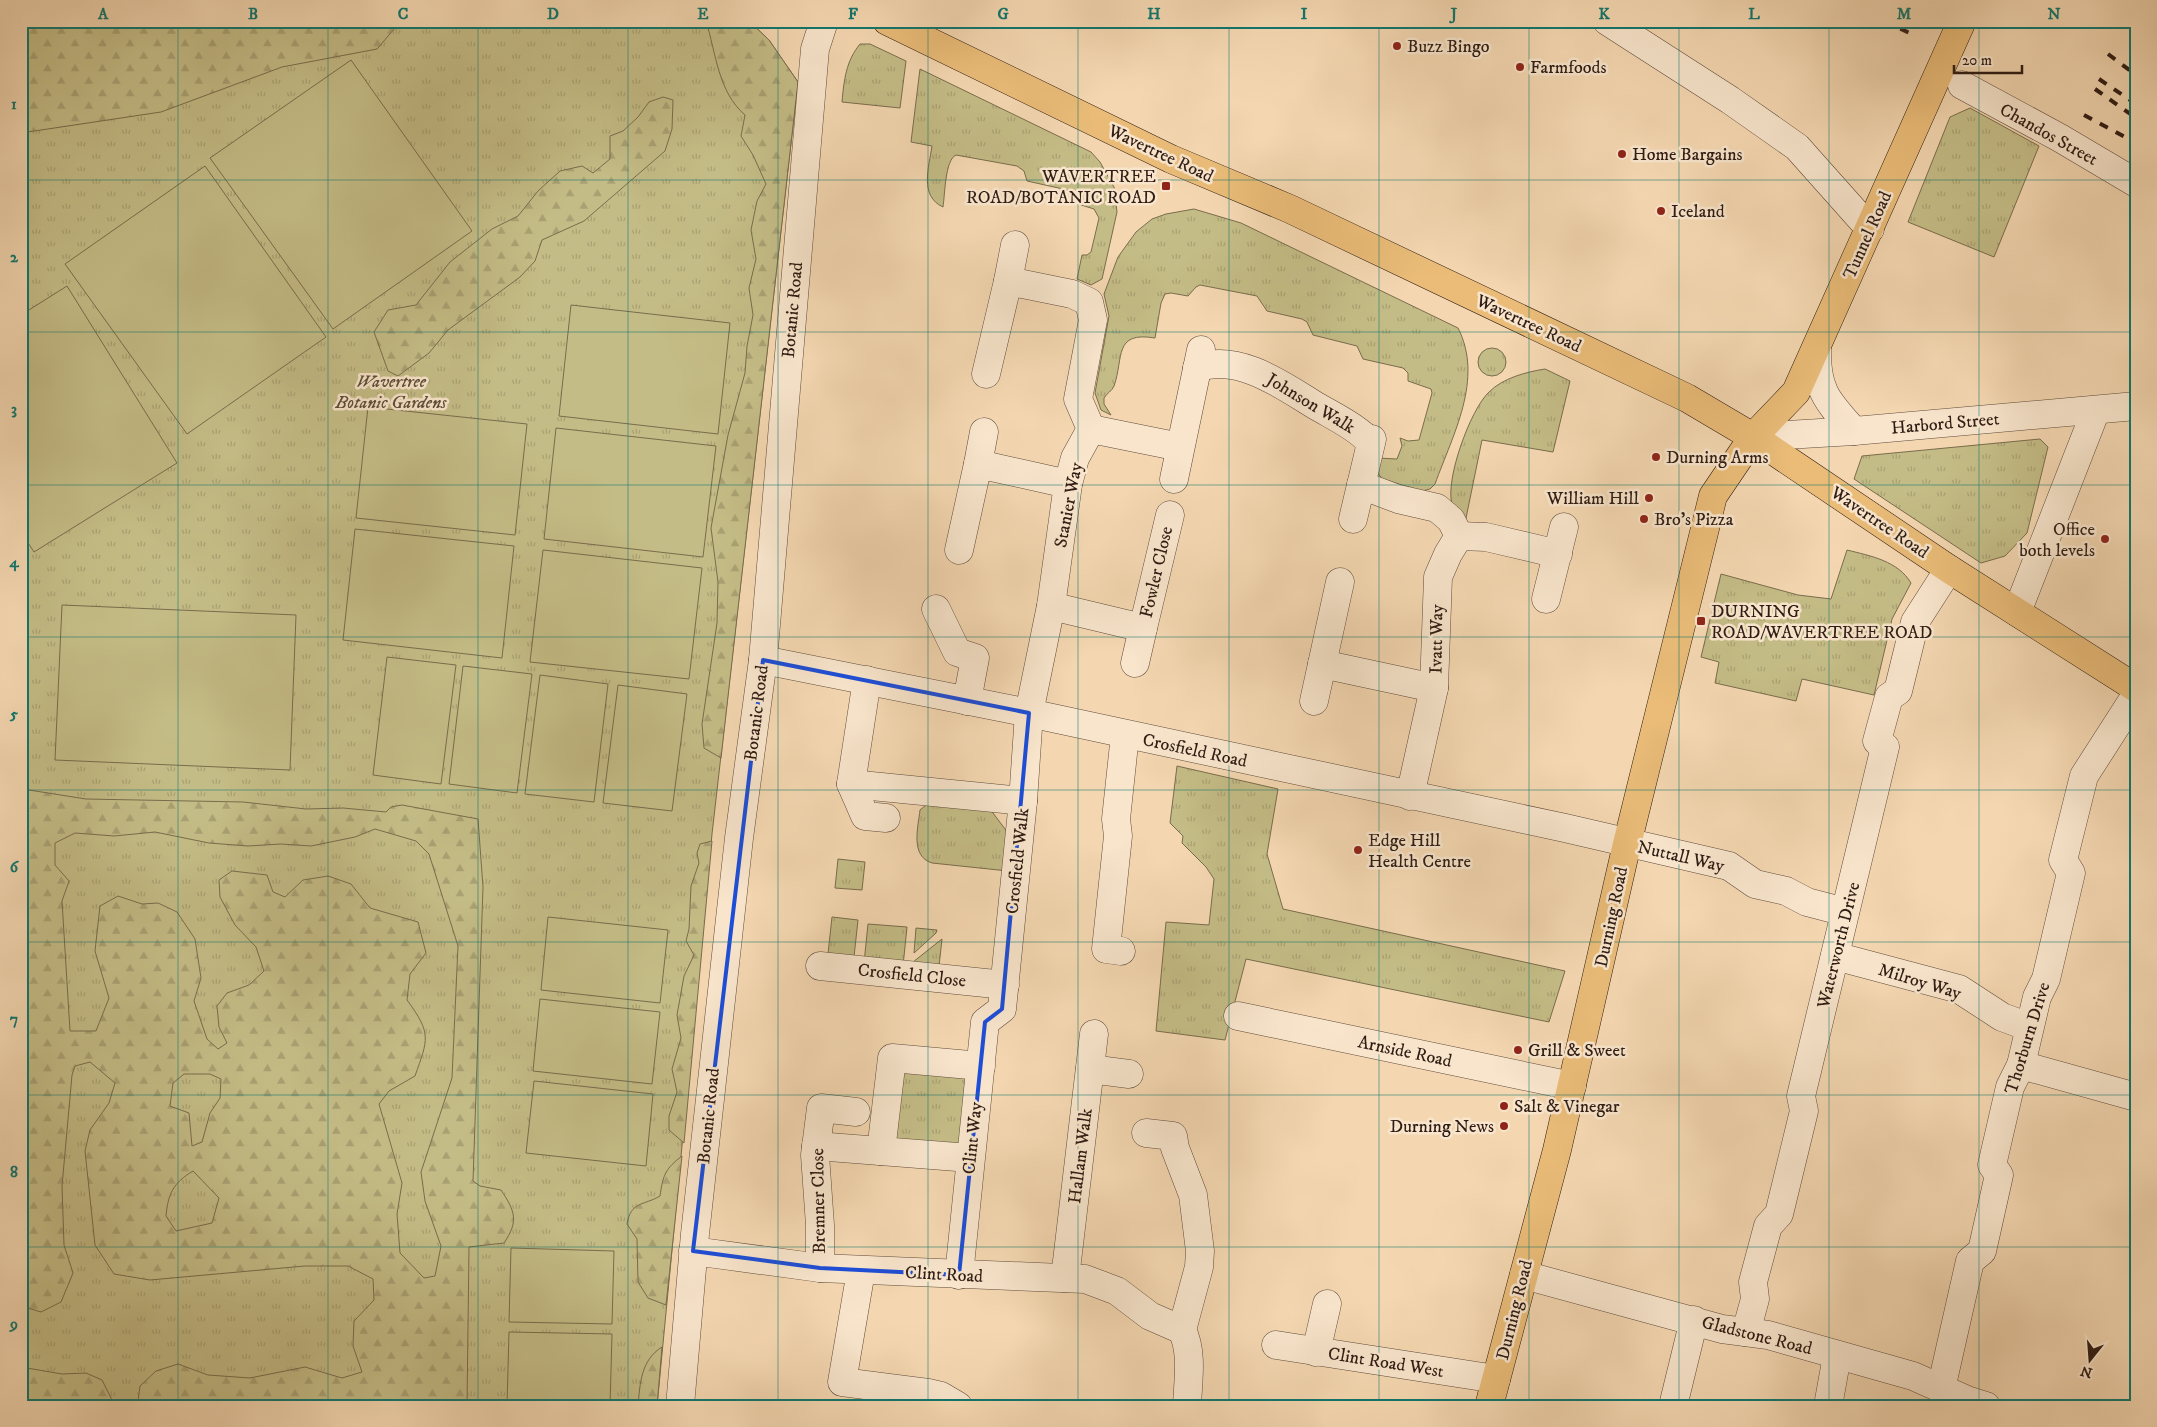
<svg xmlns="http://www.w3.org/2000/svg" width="2157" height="1427" font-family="'IM FELL DW Pica',serif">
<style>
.grass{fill:url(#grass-tufts);stroke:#7a6c4d}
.forest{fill:url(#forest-firs);stroke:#7a6c4d;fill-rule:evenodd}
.garden{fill:#c4bc86;stroke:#7a6c4d}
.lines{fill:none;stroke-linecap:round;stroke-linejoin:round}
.minor-casing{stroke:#604b3b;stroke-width:29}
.major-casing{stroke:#2f1c14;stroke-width:29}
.minor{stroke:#f8e5cc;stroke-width:28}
.major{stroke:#eabc78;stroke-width:28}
.rail{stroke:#2f1c14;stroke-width:4;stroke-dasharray:9 9;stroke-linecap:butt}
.marked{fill:none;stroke:#1d4ed8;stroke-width:4;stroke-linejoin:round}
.grid{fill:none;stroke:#0f766e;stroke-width:1;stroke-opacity:0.55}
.poi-dot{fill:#8f2418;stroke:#f8e5cc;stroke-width:2}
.labels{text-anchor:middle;stroke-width:5;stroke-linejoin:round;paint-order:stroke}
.poi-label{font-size:18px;fill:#2f1c14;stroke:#f8e5cc;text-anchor:start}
.street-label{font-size:18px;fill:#2f1c14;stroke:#f8e5cc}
.park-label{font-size:18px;font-style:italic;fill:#5c4c36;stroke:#f8e5cc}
.neatline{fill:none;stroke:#0f766e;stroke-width:2}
.grid-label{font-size:16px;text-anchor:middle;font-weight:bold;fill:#0f766e}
</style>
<defs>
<pattern id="grass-tufts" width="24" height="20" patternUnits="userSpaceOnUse" patternTransform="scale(1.25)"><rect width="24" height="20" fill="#c4bc86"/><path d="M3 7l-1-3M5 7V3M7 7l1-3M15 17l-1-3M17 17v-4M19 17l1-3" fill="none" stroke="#a9a173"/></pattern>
<pattern id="forest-firs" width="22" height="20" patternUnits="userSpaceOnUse" patternTransform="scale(1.25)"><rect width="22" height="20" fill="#c4bc86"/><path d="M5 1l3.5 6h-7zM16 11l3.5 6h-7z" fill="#a9a173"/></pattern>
</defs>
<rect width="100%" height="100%" fill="#f4d7b1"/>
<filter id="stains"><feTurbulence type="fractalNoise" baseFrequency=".004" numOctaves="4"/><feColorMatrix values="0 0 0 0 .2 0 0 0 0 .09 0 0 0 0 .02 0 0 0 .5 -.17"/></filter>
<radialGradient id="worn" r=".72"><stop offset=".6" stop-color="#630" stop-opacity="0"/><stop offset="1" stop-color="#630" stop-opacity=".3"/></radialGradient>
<g class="grass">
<path d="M21,21h728l20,19 29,42 -86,752 -55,572h-636z"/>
<path d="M860,44h10l36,17 -6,47 -58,-6c2,-22 4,-41 18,-58z"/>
<path d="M920,69l171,83 9,10 14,25 3,25 -15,67 -11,6 -14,-6 5,-24h5l4,-3 8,-34 -5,-9 -16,-5 -2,-10 -4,-3 -45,-10 -3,-10 -7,-5 -61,-11c-11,5 -11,39 -13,52 -24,-11 -14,-40 -11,-61l-21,-4z"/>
<path d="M1970,108l69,38 -45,111 -86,-35 42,-105z"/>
<path d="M1194,209l47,14 217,105c26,51 -5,106 -23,156l-5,5 -8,2 -40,-12 -4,-6 -1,-15 20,1 5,-13 -2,-8 8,3 11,-1 13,-47 -1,-4 -23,-8v-8l-5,-5 -40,-9 -6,-13 -44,-11 -6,-13 -5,-3 -35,-8 -10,-15 -57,-11 -4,2 -8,9 -17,-3 -6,1 -4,9 -6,35c-42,-7 -31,20 -41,48 -2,5 -7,7 -10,12v6l7,11 -10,-5 -6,-17 14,-77 -5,-22 14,-37 18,-25 16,-13 14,-5z"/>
<circle cx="1492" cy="362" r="14"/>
<path d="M1545,369l25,12 -17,71 -71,-12 -17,83c-5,-6 -12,-13 -13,-19 -7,-24 18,-94 37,-112 14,-14 37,-20 56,-23z"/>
<path d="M2040,439l8,8 -21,86 -22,23 -24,7 -127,-84 8,-23z"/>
<path d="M1847,550c24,6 51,11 64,33l-19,36 -18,76 -72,-16 -6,22 -81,-18 4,-21 -18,-5 20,-83 77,21 33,4z"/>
<path d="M1177,766l101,23 -11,65 16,55 282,62 -16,51 -303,-63 -21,81 -69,-9 10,-109 43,3 5,-46 -8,-12 -24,-24 1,-7 -13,-13z"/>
<path d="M984,801l27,36 -3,34 -76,-8c-22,-7 -14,-35 -12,-53l10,-8z"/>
<path d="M838,859l27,3 -3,28 -27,-2z"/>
<path d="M832,917l26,3 -5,46 -26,-3z"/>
<path d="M868,924l39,3 -4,39 -39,-3z"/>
<path d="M916,928l21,2 -1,3 -22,20z"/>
<path d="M942,939l-4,36 -25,-13z"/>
<path d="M893,1071l71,1 7,8 -9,73 -77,-8z"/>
</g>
<g class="forest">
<path d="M21,21h380l-24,28 -95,18 -121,45 -140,21z"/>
<path d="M706,21h43l20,19 29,42 -77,676 -17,-10 -2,-24 15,-101 1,-41 -7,-54 17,-93 17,-62 2,-27 6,-31 -4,-27 7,-29 -5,-29 6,-29 9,-17 -13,-29 -12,-19 4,-21c-27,-23 -29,-62 -39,-94z"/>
<path d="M663,97l10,3 -1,29 -7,22 -81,70 -42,19 -7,21 -15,16 -72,53 -19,23 -31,23 -10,-5 -14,-39 14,-22 28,-5 34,-43 42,-33 26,-13 20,-25 22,-20 22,-5 11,7 17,-14v-23l13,-5 15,-14 11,-15z"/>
<path d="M21,786l8,4 57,9 157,3 63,7 37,-1 43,4 5,-5 11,-2 76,14 5,68 -10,294 7,5 21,4c14,21 18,31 3,53l-35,4 -2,159h-325l-4,-5 2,-15 16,-15 22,-7 30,11 42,3 55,-11 37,11 20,-6 -9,-26 1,-25 20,-21 -1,-21 -25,-13h-43l-155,14 -36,-6 -19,-29 -10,-94 5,-21 19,-27 6,-20 -25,-21 -15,4 -3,9 -10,111 2,59 9,28 -12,29 -20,10 -20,-6zM375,829l41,12 13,13 29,92 -6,132 -31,94 4,29 16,45 -6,30 -11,2 -24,-25 -3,-39 5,-31 -23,-79 10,-13 26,-15c13,-37 17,-42 -8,-76l3,-26 16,-21 -8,-31 -48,-14 -19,-24 -23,-8 -25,4 -18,17 -12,-5 -6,-17 -35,-4 -13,9 1,17 15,28 21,22 8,24 -15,14 -22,8 -10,13 2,21 8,16 -9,6 -11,-10 -13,-38 7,-23 -6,-39 -18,-27 -19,-9 -16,1 -24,-8 -18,10 -5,45 14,47 -13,33h-26l-8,-130 7,-20 -14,-16v-22l20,-10 39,3 41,-4 54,11 39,3 33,-2 30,2 44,-9zM184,1074h26l11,5 -1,19 -10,15 -8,29 -10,4 -3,-33 -19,-7 3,-23zM193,1171l26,27 -7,25 -36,8 -10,-15c2,-22 7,-33 27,-45z"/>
<path d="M712,841l-28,302 -15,-13v-14l8,-24 -5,-23 9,-31 -4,-23 7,-39 10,-21 -8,-14 3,-12 2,-43 8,-23 -2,-10 3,-9z"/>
<path d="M682,1156l-16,149 -18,-7 -10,-16 -1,-43 -10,-15c4,-23 16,-18 33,-28 3,-21 5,-27 22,-40z"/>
<path d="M662,1347l-5,59h-19c2,-23 3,-46 24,-59z"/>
<path d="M21,1367l41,7 24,-1 16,7 13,26h-94z"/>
</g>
<g class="garden">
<path d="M351,60l121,171 -139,98 -123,-171z"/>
<path d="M205,166l121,171 -139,97 -122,-170z"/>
<path d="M67,286l110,177 -143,89 -13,-20v-217z"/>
<path d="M571,305l159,18 -12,111 -159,-18z"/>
<path d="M368,407l159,17 -12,111 -159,-17z"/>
<path d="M556,428l160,18 -13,111 -159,-18z"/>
<path d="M355,529l159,17 -12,112 -159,-18z"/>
<path d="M543,550l159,18 -13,111 -159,-17z"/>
<path d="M62,605l234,10 -6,155 -235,-10z"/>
<path d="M387,657l69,8 -15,119 -68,-9z"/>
<path d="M463,666l69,8 -15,119 -68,-9z"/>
<path d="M540,675l68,9 -14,118 -69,-8z"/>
<path d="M618,685l69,9 -15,117 -69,-8z"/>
<path d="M548,917l120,13 -8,73 -119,-13z"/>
<path d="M540,999l120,13 -8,72 -119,-13z"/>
<path d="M534,1081l119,13 -7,72 -120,-13z"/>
<path d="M511,1248l103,3 -2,73 -103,-2z"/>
<path d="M509,1332l103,2 -2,72 -103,-1z"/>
</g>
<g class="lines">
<defs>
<g id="minor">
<path d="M1607,21l123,79 67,47 73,82"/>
<path d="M1962,85l98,53 76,45"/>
<path d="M1008,281l7,-36"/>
<path d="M1817,349c-1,41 10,52 37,82"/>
<path d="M1197,368c40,-15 84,16 116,36 18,11 37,19 52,33"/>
<path d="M1091,429l89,18"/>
<path d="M1753,437l101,-6 282,-25"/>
<path d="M978,464l6,-32"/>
<path d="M1174,479l27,-129"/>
<path d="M1361,485l37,14 39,9 14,12 8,16 -11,18 -10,23 -4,111 -24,108"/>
<path d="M1353,519l19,-80"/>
<path d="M1459,536l27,1 72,17"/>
<path d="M959,550l19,-86 90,20"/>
<path d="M1546,599l18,-72"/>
<path d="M1051,606l92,22 27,-113"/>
<path d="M936,609l21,43 18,6 -8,43"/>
<path d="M2017,612l79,-202"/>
<path d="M763,660l266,53 536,115 164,38 26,18 31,7 21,11 38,10"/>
<path d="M1135,663l8,-35"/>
<path d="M1322,664l112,24"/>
<path d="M867,680l-16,104 14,32 21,2"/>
<path d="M1314,701l26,-119"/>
<path d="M851,784l172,17"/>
<path d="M1121,951l-15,-2 12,-113 -2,-17 9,-84"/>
<path d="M1835,956l124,33 43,28 27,10"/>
<path d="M820,966l185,19"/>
<path d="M1238,1016l334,70"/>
<path d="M2021,1065l115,32"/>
<path d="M1090,1069l39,5"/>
<path d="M1146,1133l27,3 2,12 18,47 7,56 -1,16 -17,63"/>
<path d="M816,1146l154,12"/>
<path d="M881,1151l11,-93 89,8"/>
<path d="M693,1251l127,17 265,11 32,12 33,25 32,14"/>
<path d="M820,1268v-43l-5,-70 6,-47 35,4"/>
<path d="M861,1271l-19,111 86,11 13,3 17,10"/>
<path d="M959,1275l26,-253 17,-13 21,-208 6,-88 22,-107 17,-122 7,-26 16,-29 -13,-30 15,-79 -4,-18 -17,-8 -64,-13 -22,93"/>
<path d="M1524,1275l198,54 46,6 145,41 54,24 19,6"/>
<path d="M1065,1278l29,-244"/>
<path d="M1182,1330c11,22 6,51 5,76"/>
<path d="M1746,1332l9,-33 -2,-17 15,-56 11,-12 25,-103 -3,-15 84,-349 -8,-6 12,-44 9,-6 17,-69 34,-53"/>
<path d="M1276,1345l220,34"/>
<path d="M1316,1352l11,-48"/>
<path d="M1941,1389l29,-128 12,-10 17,-76 -7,-10 18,-78 11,-22 16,-68 9,-18 25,-106 -8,-13 21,-84 52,-81"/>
<path d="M680,1406l15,-172 44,-396 24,-178 52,-611 9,-28"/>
<path d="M1673,1406l21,-86"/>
<path d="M1828,1406l9,-50"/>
</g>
<g id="major">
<path d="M887,21l284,138 119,50 397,189 66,39 196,132 187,119"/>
<path d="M1489,1406l68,-256 70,-306 86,-348 40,-59 43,-45 166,-371"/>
</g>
</defs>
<use href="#minor" class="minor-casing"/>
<use href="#major" class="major-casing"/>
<use href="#minor" class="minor"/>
<use href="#major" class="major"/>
<g class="rail">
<path d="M1884,21l32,15"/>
<path d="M2108,54l28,21"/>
<path d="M2099,79l37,25"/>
<path d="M2095,89l41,29"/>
<path d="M2084,115l52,28"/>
</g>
</g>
<path class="marked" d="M763,660l266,53 -27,296 -17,13 -26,253 -139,-7 -127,-17z"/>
<path class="grid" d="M178,21v1385M328,21v1385M478,21v1385M628,21v1385M778,21v1385M928,21v1385M1078,21v1385M1229,21v1385M1379,21v1385M1529,21v1385M1679,21v1385M1829,21v1385M1979,21v1385M21,180h2115M21,332h2115M21,485h2115M21,637h2115M21,790h2115M21,942h2115M21,1095h2115M21,1247h2115"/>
<g class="poi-dot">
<circle cx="1397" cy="46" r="5"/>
<circle cx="1520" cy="67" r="5"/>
<circle cx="1622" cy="154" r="5"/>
<rect x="1161" y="181" width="10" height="10" rx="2.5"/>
<circle cx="1661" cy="211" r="5"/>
<circle cx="1656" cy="457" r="5"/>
<circle cx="1649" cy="498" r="5"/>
<circle cx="1644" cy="519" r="5"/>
<circle cx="2105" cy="539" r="5"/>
<rect x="1696" y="616" width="10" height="10" rx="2.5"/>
<circle cx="1358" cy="850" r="5"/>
<circle cx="1518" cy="1050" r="5"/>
<circle cx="1504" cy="1106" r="5"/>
<circle cx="1504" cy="1126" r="5"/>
</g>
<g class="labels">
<g class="poi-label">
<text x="1407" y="52">Buzz Bingo</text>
<text x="1530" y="73">Farmfoods</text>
<text x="1632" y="160">Home Bargains</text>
<text x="1156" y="182" text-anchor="end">WAVERTREE<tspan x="1156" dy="21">ROAD/BOTANIC ROAD</tspan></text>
<text x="1671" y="217">Iceland</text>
<text x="1666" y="463">Durning Arms</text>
<text x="1639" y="504" text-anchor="end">William Hill</text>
<text x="1654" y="525">Bro's Pizza</text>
<text x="2095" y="535" text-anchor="end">Office<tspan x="2095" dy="21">both levels</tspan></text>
<text x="1711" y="617">DURNING<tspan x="1711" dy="21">ROAD/WAVERTREE ROAD</tspan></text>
<text x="1368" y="846">Edge Hill<tspan x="1368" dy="21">Health Centre</tspan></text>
<text x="1528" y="1056">Grill &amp; Sweet</text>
<text x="1514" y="1112">Salt &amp; Vinegar</text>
<text x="1494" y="1132" text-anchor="end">Durning News</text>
</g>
<g class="street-label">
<text transform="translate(2049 134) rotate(29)" y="6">Chandos Street</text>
<text transform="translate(1161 153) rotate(25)" y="6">Wavertree Road</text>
<text transform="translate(1867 235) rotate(-66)" y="6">Tunnel Road</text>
<text transform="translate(792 310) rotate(-85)" y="6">Botanic Road</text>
<text transform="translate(1529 323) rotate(25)" y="6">Wavertree Road</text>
<text transform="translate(1311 403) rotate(31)" y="6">Johnson Walk</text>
<text transform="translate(1945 423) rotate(-5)" y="6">Harbord Street</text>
<text transform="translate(1068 505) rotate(-79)" y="6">Stanier Way</text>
<text transform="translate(1880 522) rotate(34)" y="6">Wavertree Road</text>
<text transform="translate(1156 572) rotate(-77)" y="6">Fowler Close</text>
<text transform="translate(1436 639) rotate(-89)" y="6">Ivatt Way</text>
<text transform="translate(756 713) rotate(-83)" y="6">Botanic Road</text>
<text transform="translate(1195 750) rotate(12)" y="6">Crosfield Road</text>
<text transform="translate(1681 856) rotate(13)" y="6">Nuttall Way</text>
<text transform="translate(1017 861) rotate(-84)" y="6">Crosfield Walk</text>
<text transform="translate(1611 917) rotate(-78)" y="6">Durning Road</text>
<text transform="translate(1838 945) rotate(-76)" y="6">Waterworth Drive</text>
<text transform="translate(912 975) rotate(6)" y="6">Crosfield Close</text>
<text transform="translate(1920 981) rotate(17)" y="6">Milroy Way</text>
<text transform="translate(2027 1038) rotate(-73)" y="6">Thorburn Drive</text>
<text transform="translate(1405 1051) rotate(12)" y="6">Arnside Road</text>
<text transform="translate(708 1116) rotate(-84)" y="6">Botanic Road</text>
<text transform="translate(972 1138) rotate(-84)" y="6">Clint Way</text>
<text transform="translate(1080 1156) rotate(-83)" y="6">Hallam Walk</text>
<text transform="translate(818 1201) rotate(-91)" y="6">Bremner Close</text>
<text transform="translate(944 1274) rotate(3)" y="6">Clint Road</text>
<text transform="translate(1514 1310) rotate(-76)" y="6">Durning Road</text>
<text transform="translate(1757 1335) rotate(14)" y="6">Gladstone Road</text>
<text transform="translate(1386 1362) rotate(9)" y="6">Clint Road West</text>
</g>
<g class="park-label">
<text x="391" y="387">Wavertree<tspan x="391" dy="21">Botanic Gardens</tspan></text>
</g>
</g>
<rect width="2157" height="1427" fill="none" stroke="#f4d7b1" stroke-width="55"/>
<g transform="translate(2090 1360) rotate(197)" stroke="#f8e5cc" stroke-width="4" paint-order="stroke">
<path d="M0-4L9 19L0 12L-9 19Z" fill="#2f1c14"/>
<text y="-8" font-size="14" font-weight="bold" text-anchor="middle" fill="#2f1c14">N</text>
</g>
<path d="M1954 65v8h68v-8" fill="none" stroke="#2f1c14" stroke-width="2.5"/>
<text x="1962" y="65" font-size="15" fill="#2f1c14" stroke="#f8e5cc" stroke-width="4" paint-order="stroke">20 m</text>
<rect x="28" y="28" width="2102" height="1372" class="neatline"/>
<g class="grid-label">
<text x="103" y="19">A</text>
<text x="253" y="19">B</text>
<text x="403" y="19">C</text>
<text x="553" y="19">D</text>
<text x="703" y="19">E</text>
<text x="853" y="19">F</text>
<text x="1003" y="19">G</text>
<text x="1154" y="19">H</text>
<text x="1304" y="19">I</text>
<text x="1454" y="19">J</text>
<text x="1604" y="19">K</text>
<text x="1754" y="19">L</text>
<text x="1904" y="19">M</text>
<text x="2054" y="19">N</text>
<text x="14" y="109">1</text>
<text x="14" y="262">2</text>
<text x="14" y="414">3</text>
<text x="14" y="567">4</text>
<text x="14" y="719">5</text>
<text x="14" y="872">6</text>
<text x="14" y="1024">7</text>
<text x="14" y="1177">8</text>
<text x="14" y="1329">9</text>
</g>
<rect width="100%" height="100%" filter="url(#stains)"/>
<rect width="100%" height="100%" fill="url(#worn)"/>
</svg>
